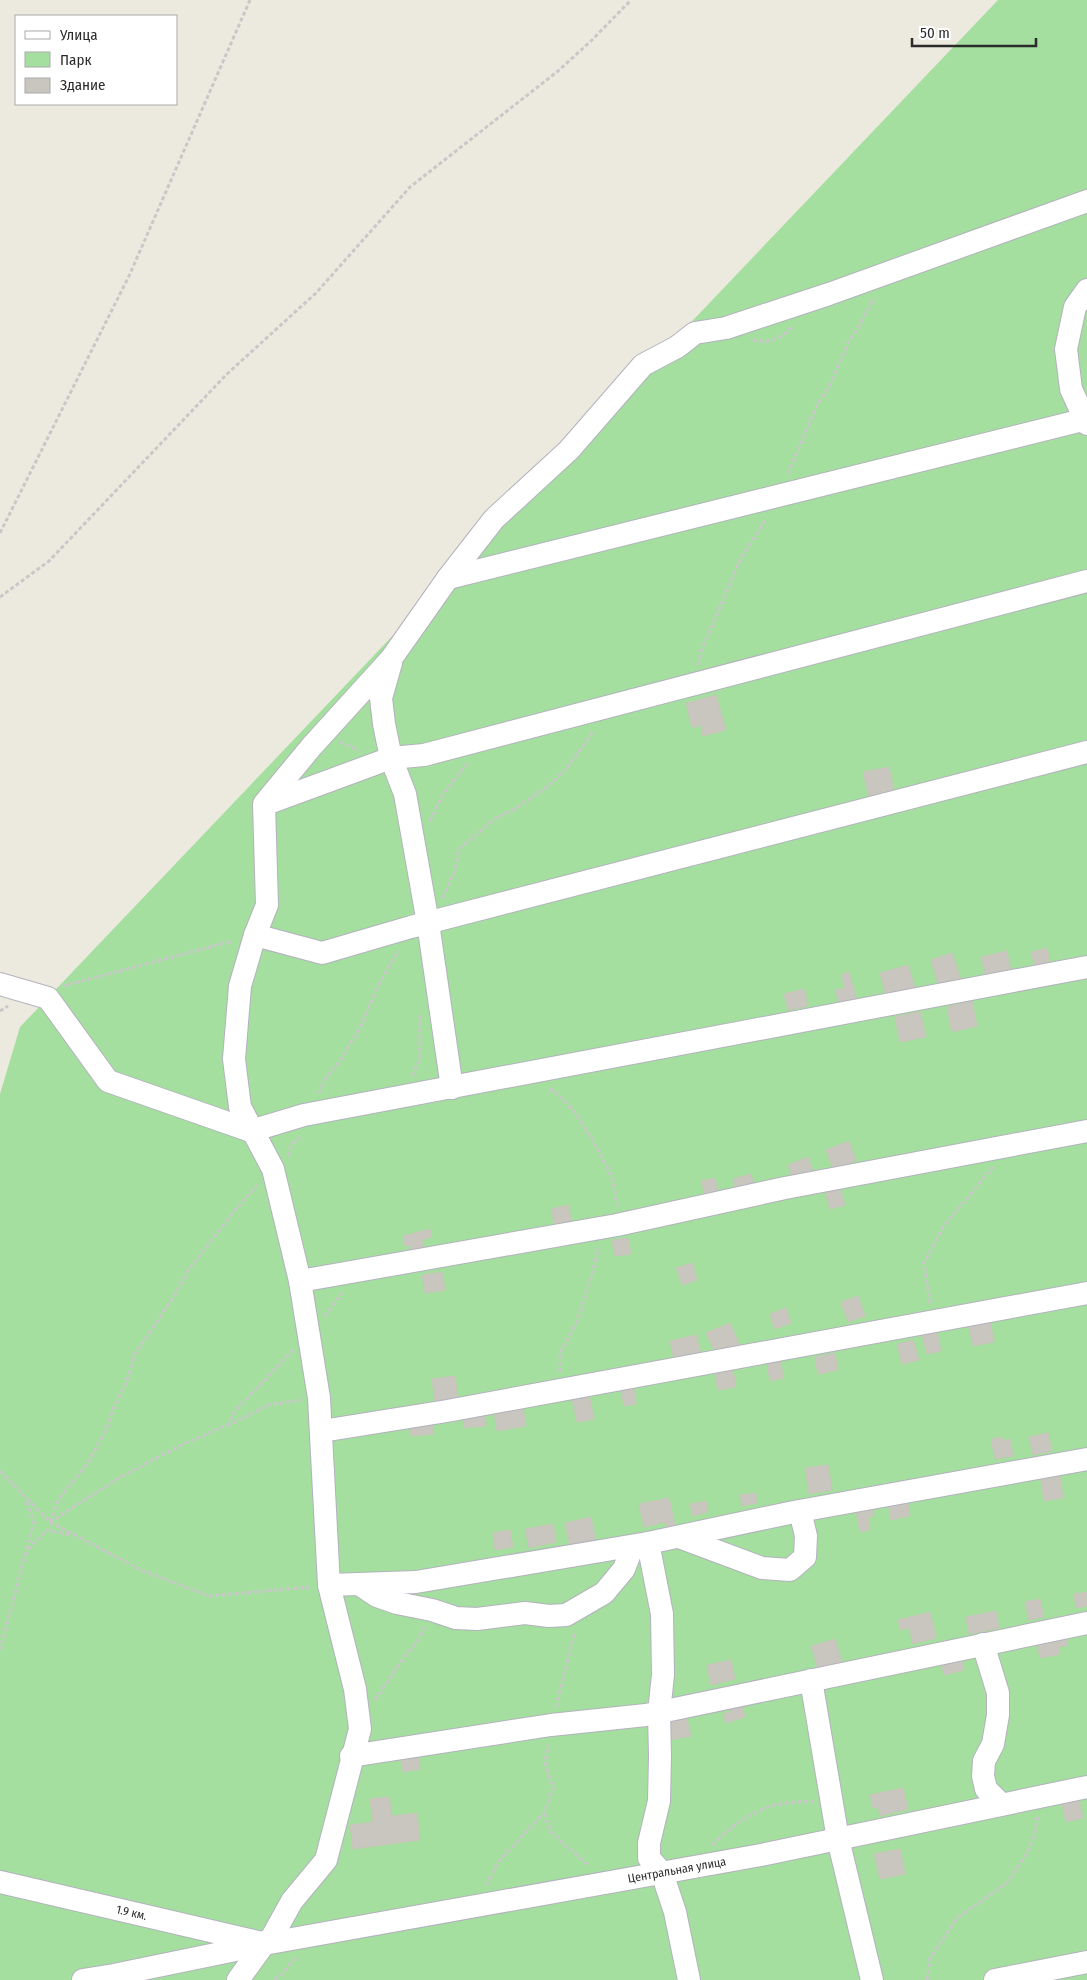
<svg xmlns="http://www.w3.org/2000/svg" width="1087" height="1980" font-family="'Fira Sans Condensed',sans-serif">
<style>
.green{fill:#a4df9f}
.building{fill:#c8c6be;stroke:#c7c6b8}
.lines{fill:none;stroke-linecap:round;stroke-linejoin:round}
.minor-casing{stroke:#b3b2be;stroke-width:24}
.path{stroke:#c8c8c8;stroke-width:3;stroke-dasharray:4 2.5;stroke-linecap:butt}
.minor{stroke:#fff;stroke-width:22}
.labels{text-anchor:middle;stroke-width:4;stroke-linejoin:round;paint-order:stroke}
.street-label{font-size:12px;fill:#2b2b2b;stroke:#fff}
</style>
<rect width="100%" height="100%" fill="#eceadf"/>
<path class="green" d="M998,0h89v1980h-1087v-886l20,-67z"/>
<g class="building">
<path d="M716,695l10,35 -23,6 -2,-11 -9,3 -6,-25z"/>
<path d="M889,767l5,25 -25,5 -6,-25z"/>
<path d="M1047,948l3,14 -15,4 -4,-14z"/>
<path d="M1007,951l5,25 -25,6 -6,-25z"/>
<path d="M952,953l9,27 -22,7 -8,-27z"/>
<path d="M908,965l8,26 -29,8 -7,-26z"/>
<path d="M849,972l8,29 -17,6 -5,-17 10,-2 -4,-13z"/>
<path d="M804,989l4,17 -20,4 -4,-16z"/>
<path d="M972,1001l5,25 -25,6 -5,-25z"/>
<path d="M920,1012l6,25 -26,5 -5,-25z"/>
<path d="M849,1141l7,20 -23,8 -7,-19z"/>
<path d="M808,1157l6,18 -20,7 -6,-17z"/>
<path d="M751,1174l5,17 -18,6 -5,-18z"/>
<path d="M715,1178l5,19 -13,4 -6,-20z"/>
<path d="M840,1188l5,17 -15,4 -5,-17z"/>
<path d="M568,1205l4,18 -17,4 -4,-18z"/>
<path d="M430,1229l2,8 -10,3 3,11 -13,3 -3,-9 -4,1 -2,-10z"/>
<path d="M628,1238l3,16 -16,2 -3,-16z"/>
<path d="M692,1263l5,17 -15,5 -6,-17z"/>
<path d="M442,1272l3,18 -20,3 -3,-18z"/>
<path d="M858,1296l7,20 -17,6 -7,-20z"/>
<path d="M786,1308l5,15 -16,6 -5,-15z"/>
<path d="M990,1320l4,22 -21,4 -5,-22z"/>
<path d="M730,1323l11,25 -23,10 -12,-25z"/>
<path d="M937,1332l4,19 -14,3 -5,-19z"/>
<path d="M696,1335l5,19 -27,6 -4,-19z"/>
<path d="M913,1340l6,20 -17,4 -5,-20z"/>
<path d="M835,1353l3,17 -20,4 -3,-17z"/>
<path d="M781,1362l2,16 -13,3 -3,-17z"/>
<path d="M733,1370l3,17 -18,3 -3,-16z"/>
<path d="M455,1376l3,22 -23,4 -3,-23z"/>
<path d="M634,1388l2,16 -12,2 -3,-16z"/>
<path d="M589,1395l5,24 -17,3 -5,-23z"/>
<path d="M523,1407l3,19 -29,5 -3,-19z"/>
<path d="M485,1411l1,15 -22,2 -1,-14z"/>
<path d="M432,1419l1,15 -22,2 -1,-15z"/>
<path d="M1048,1433l4,18 -19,4 -4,-18z"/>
<path d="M1002,1437l1,4 7,-2 3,17 -18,3 -4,-20z"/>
<path d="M828,1465l4,25 -23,4 -4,-26z"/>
<path d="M1059,1470l4,28 -19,3 -4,-27z"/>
<path d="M756,1493l1,10 -15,3 -2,-11z"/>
<path d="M669,1498l6,28 -9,2 -1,-6 -21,5 -5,-23z"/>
<path d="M907,1498l3,18 -19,4 -3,-18z"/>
<path d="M706,1501l2,11 -15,4 -3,-12z"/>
<path d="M871,1502l3,14 -6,1 2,13 -10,2 -5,-27z"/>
<path d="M591,1517l5,25 -26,6 -5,-25z"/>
<path d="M553,1524l3,18 -27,6 -4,-19z"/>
<path d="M510,1530l3,17 -18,3 -2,-17z"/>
<path d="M1087,1592v14l-11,2 -2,-14z"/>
<path d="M1040,1599l4,18 -15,3 -4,-18z"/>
<path d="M996,1611l3,17 -30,6 -3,-17z"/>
<path d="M930,1612l6,26 -23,6 -4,-16 -8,2 -3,-10z"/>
<path d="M1065,1633l3,12 -9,2 1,7 -20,4 -4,-19z"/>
<path d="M835,1639l8,26 -24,7 -8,-26z"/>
<path d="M960,1654l4,16 -20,5 -4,-16z"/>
<path d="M731,1660l4,19 -24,6 -4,-20z"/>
<path d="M741,1702l4,15 -19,6 -3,-9 8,-2 -2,-7z"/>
<path d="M685,1711l6,25 -26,5 -5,-25z"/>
<path d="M418,1752l2,17 -17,3 -3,-17z"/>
<path d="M903,1788l5,21 -28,7 -2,-9 -5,1 -3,-13z"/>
<path d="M1077,1791l6,27 -17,4 -6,-27z"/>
<path d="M389,1797l3,19 25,-3 3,27 -67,9 -3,-24 23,-3 -3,-23z"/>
<path d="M900,1849l5,25 -25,5 -6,-25z"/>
</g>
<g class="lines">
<defs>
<g id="minor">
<path d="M1087,201l-258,93 -103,34 -31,5 -18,14 -34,18 -74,85 -75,69 -46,59 -57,81 -79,87 -48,58 3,101 -12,30 67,18 89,-26 676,-175"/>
<path d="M1087,290l-12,17 -9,42 5,40 16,35"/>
<path d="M448,578l639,-159"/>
<path d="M391,663l-10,35 3,26 7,34 14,36 23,129 24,165"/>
<path d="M266,804l125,-46 33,-3 663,-174"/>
<path d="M0,984l48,14 60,83 143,50 53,-16 783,-148"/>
<path d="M300,1281l317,-56 168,-37 302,-57"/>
<path d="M322,1431l125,-20 640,-118"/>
<path d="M679,1537l83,31 28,2 15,-13 1,-21 -6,-25"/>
<path d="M648,1543l14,71 1,61 -4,37 1,45 -1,44 -10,42v15l13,15 13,39 14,68"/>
<path d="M359,1584l18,12 20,7 35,7 24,8 21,1 48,-6 24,3 17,-1 38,-22 20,-24 9,-23"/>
<path d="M329,1585l87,-3 232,-39 146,-31 293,-53"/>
<path d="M983,1644l15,49v22l-5,29 -9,17 -1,15 3,13 15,15"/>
<path d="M811,1680l27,159 34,141"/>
<path d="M351,1756l200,-31 95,-10 441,-92"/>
<path id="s1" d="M0,1882l258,60"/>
<path id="s2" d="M83,1980l31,-5 150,-31 497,-89 326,-68"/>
<path d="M238,1980l26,-36 8,-7 20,-36 34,-41 34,-131 -5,-40 -26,-104 -10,-187 -19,-117 -27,-112 -33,-62 -6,-48 6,-73 15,-51"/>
<path d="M995,1980l92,-18"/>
</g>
</defs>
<use href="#minor" class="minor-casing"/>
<g class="path">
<path d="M753,340c16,4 28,-1 39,-13"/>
<path d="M788,474l29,-69 12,-18 20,-46 9,-13 16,-30"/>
<path d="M0,533l129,-257 121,-276"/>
<path d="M0,597l49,-36 178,-187 89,-81 94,-106 148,-116 33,-30 40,-41"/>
<path d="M698,665l4,-16 38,-89 26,-41"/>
<path d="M340,742l19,8"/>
<path d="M430,821l13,-27 26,-32"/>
<path d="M443,898l12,-28 4,-21 37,-31 19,-9 33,-23 16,-15 25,-33 4,-8"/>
<path d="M63,986l170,-45"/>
<path d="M0,1011l8,-5"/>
<path d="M412,1076l8,-17v-45"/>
<path d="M549,1089l5,2 21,21 19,30 19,37 4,27"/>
<path d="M319,1093l7,-16 13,-15 21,-34 17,-40 21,-37"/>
<path d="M288,1156l3,-10 9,-9"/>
<path d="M930,1303l-6,-40 19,-36 50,-60"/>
<path d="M325,1316l17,-23"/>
<path d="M560,1372v-19l17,-31 16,-51 5,-23"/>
<path d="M227,1426l8,-15 58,-61"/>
<path d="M0,1471l50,51 93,49 66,25 102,-9"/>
<path d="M50,1522l9,-24 29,-35 18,-33 7,-21 14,-28 8,-27 40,-59 12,-23 44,-57 26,-30"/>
<path d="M50,1522l69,-44 62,-33 54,-23 33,-17 33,-5"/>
<path d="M28,1549l19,-19 24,5"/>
<path d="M0,1650l34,-128 -8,-23"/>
<path d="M375,1700l28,-41 13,-16 9,-16"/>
<path d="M556,1707l19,-76"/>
<path d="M544,1813l7,19 38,34"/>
<path d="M713,1845c12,-15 39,-33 58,-39 13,-4 29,-4 43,-5"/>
<path d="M486,1885l12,-23 46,-49 9,-24 -8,-27 3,-17"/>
<path d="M275,1980l22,-23"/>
<path d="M927,1980l3,-22 27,-40 50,-35 20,-30 8,-20 3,-17"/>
</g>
<use href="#minor" class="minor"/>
</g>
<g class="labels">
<g class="street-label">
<text dy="4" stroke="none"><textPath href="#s2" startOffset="604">Центральная улица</textPath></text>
<text dy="4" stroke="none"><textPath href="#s1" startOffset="135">1.9 км.</textPath></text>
</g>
</g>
<rect x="15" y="15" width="162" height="90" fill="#ffffff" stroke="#aaaaaa"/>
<rect x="25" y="31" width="25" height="8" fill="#ffffff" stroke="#aaaaaa"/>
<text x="60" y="40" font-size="15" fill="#2b2b2b">Улица</text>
<rect x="25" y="52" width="25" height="15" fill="#a4df9f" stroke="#aaaaaa"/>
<text x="60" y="65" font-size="15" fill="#2b2b2b">Парк</text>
<rect x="25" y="78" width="25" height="15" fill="#c8c6be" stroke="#aaaaaa"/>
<text x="60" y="90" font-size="15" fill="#2b2b2b">Здание</text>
<path d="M912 38v8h124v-8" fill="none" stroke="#2b2b2b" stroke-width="2.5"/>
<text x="920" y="38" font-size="15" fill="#2b2b2b" stroke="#ffffff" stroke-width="4" paint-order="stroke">50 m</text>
</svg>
